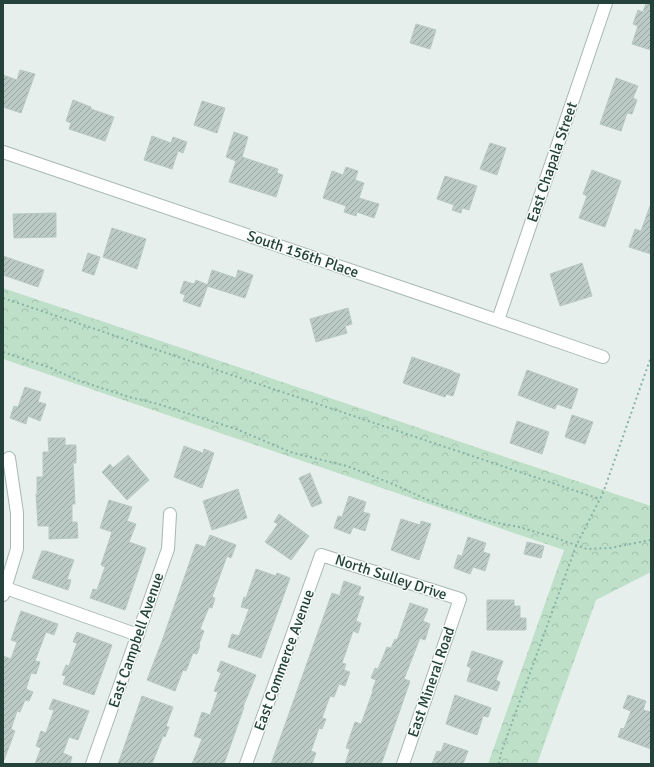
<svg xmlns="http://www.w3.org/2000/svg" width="654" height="767" font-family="Signika,sans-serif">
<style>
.park{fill:url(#park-crowns)}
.building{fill:url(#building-hatch);stroke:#b8c9c2}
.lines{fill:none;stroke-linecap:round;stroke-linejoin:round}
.street-casing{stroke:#a8b8b2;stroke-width:14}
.path{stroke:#86b3a5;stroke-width:2;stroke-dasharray:2 3;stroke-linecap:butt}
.street{stroke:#fff;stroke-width:12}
.labels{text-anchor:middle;stroke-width:3;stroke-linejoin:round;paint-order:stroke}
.street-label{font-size:15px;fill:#24423a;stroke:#f7fbf9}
</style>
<defs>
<pattern id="park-crowns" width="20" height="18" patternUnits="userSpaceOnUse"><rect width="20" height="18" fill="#bfe0c8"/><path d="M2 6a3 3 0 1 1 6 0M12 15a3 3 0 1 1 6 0" fill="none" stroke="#a4c1ad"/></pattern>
<pattern id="building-hatch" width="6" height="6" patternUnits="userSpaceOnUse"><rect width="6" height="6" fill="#bbcac4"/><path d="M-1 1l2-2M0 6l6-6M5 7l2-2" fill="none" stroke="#98a6a0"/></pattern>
</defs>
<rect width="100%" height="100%" fill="#e6efeb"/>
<path class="park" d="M3,288l648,218v66l-55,28 -59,164h-49l76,-214 -561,-191z"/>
<g class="building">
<path d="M646,3h5v47l-19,-6 6,-18 -5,-2 5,-14 5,2z"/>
<path d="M416,24l20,6 -6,19 -20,-6z"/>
<path d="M20,70l15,4 -14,39 -18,-6v-32l14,5z"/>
<path d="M616,78l22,8 -5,12 4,2 -5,14 -5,-1 -6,18 -21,-7z"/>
<path d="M73,100l18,7v2l23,8 -9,24 -36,-12 2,-6 -5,-2z"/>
<path d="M202,101l23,7 -8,25 -23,-8z"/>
<path d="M234,132l14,5 -6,20 36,12 -1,4 6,2 -7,22 -47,-15 7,-21 -10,-4z"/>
<path d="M152,136l19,7 2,-6 14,5 -4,11 -5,-2 -6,18 -28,-9z"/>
<path d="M490,143l16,5 -9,27 -17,-6z"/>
<path d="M346,167l12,4 -3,9 9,3 -5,15 20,6 -5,14 -17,-6 -1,4 -12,-4 2,-6 -23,-8 9,-27 11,4z"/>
<path d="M592,170l29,11 -16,46 -26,-9 8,-22 -4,-2z"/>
<path d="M445,176l32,10 -8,24 -7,-2 -1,5 -9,-3 2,-5 -17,-6z"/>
<path d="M650,206h1v48l-22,-7 6,-18 6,2z"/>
<path d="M56,213v24l-42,1 -1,-24z"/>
<path d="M112,228l34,11 -9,30 -34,-12z"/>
<path d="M88,253l12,4 -6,18 -12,-4z"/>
<path d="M3,256l41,14 -6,17 -35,-12z"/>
<path d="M582,263l10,33 -32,10 -10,-32z"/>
<path d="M212,270l24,8 2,-8 15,5 -8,23 -38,-12z"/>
<path d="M196,280l12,5 -8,22 -17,-6 2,-6 -5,-2 4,-12 10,3z"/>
<path d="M348,308l4,16 -7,2 2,7 -31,9 -6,-23z"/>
<path d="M412,357l41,14v1l7,2 -7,22 -7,-2 -1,3 -42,-14z"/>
<path d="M527,370l51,19 -7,20 -14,-5 -2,5 -37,-14z"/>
<path d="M25,387l16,5 -3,10 8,2 -6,17 -12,-5 -2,8 -16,-6 4,-12 4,1z"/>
<path d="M572,415l21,7 -8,22 -20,-7z"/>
<path d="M517,421l32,11 -7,22 -32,-11z"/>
<path d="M48,438h17v7h11v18h-3l2,41h-3v18h5l1,16 -29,1v-13h-11l-2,-32 1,1v-18h6v-25h6z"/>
<path d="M184,446l19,7 1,-4 10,4 -12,35 -28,-11z"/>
<path d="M128,455l21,25 -22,20 -25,-28 8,-8 3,4z"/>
<path d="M310,473l12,30 -10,4 -13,-29z"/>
<path d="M238,489l9,29 -35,12 -9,-29z"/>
<path d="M349,496l17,6 -3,10 7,2 -5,17 -12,-4 -3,7 -16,-6 4,-12 4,1z"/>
<path d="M109,500l23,7 -5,14 9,3 -7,18 17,6 -21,62 -35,-12 3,-9 4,1 8,-23 -4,-2 11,-33 -12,-4z"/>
<path d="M279,514l30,22 -18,24 -26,-18 13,-18 -4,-2z"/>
<path d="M401,519l19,6 1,-4 10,3 -12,36 -28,-10z"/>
<path d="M210,535l26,10 -5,13 -4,-2 -15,41 3,1 -3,10 -3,-1 -9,22 4,2 -5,13 1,1 -3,9 -4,-1 -7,18 -3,-1 -8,21 -28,-11 15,-39 34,-97 9,3z"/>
<path d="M468,537l18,6 -3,9 7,2 -5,17 -12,-4 -3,7 -16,-6 4,-13 4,1z"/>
<path d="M527,542l17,4 -3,12 -17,-4z"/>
<path d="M42,551h4l28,9 -7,19 4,1 -3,10 -36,-12z"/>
<path d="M256,569l20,7 1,-3 13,5 -29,80 -33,-11 4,-13 7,2 10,-27 -8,-2 3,-10 2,1z"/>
<path d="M344,581l17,6 -3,8 6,2 -8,24 5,2 -3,10 -5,-2 -11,32 4,1 -2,6 6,2 -5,14 -6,-2 -5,13 -4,-1 -8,22 4,1 -4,10 -3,-1 -8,23 5,2 -4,11h-41l61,-171 9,3 -1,-2z"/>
<path d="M487,600h27v6h6v12h6v12h-39z"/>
<path d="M410,603l18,6 -5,12 7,3 -5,16 -5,-2 -16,41 6,2 -28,81 -2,2h-35l5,-15 -4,-1 9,-26 6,2 12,-33h-1l4,-11 -5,-2 4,-10 3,1 9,-22 4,1 4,-9 2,1z"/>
<path d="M21,611l37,13 -4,11 -8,-3 -11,29 5,1 -4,12 -5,-1 -5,16 7,3 -4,9 -4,-1 -5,12 -3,-1 -6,18 4,2 -11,29h-1v-104l8,3 6,-17 -6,-2z"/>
<path d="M77,632l35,13 -18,50 -31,-11 3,-8 -4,-1 4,-10 3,1 8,-23 -4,-1z"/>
<path d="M472,651l31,10 -7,19 4,2 -3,9 -30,-10 4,-13 -4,-2z"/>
<path d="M221,661l35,14 -13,32h1l-20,57h-32l10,-25 -8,-3 8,-24 8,3 8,-23 -4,-1 7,-18 -4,-2z"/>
<path d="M455,695l36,13 -3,9 -5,-1 -6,19 -31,-11z"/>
<path d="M628,695l18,6 -3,9 8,2v37l-33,-12 3,-9 3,1 7,-18 -8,-3z"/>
<path d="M142,696l31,11 -7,19 3,1 -4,10 -2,-1 -11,28h-34z"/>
<path d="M53,699l36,12 -11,29 -9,-3 -6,16 9,4 -2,7h-35l6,-16 -5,-2 5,-15 5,2 8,-23 -5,-1z"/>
<path d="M444,743l24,8 -5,13h-31l5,-13 4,1z"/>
</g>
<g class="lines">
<defs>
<g id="street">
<path d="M3,152l438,149 162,56"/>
<path d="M498,320l108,-317"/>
<path d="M3,587l135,48"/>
<path d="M3,595l14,-46v-36l-8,-55"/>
<path d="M92,764l76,-215 2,-35"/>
<path d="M246,764l75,-209 139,44 -57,165"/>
</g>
</defs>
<use href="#street" class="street-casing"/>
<g class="path">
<path d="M3,298l597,201"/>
<path d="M3,352l48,16 26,12 52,17 29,7 78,25 57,24 54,13 46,18 37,17 63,21 26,5 34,10 34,12 23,-1 41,-8"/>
<path d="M499,764l2,-11 75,-207 27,-53 48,-136"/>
</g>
<use href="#street" class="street"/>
</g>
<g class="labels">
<g class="street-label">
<text transform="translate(552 162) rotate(-71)" y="5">East Chapala Street</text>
<text transform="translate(303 254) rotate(19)" y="5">South 156th Place</text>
<text transform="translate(391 577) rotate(18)" y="5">North Sulley Drive</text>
<text transform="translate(136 640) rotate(-71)" y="5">East Campbell Avenue</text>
<text transform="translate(284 660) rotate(-70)" y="5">East Commerce Avenue</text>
<text transform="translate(431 682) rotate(-71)" y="5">East Mineral Road</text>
</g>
</g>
<rect width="654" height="767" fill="none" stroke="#24423a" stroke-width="8"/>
</svg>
